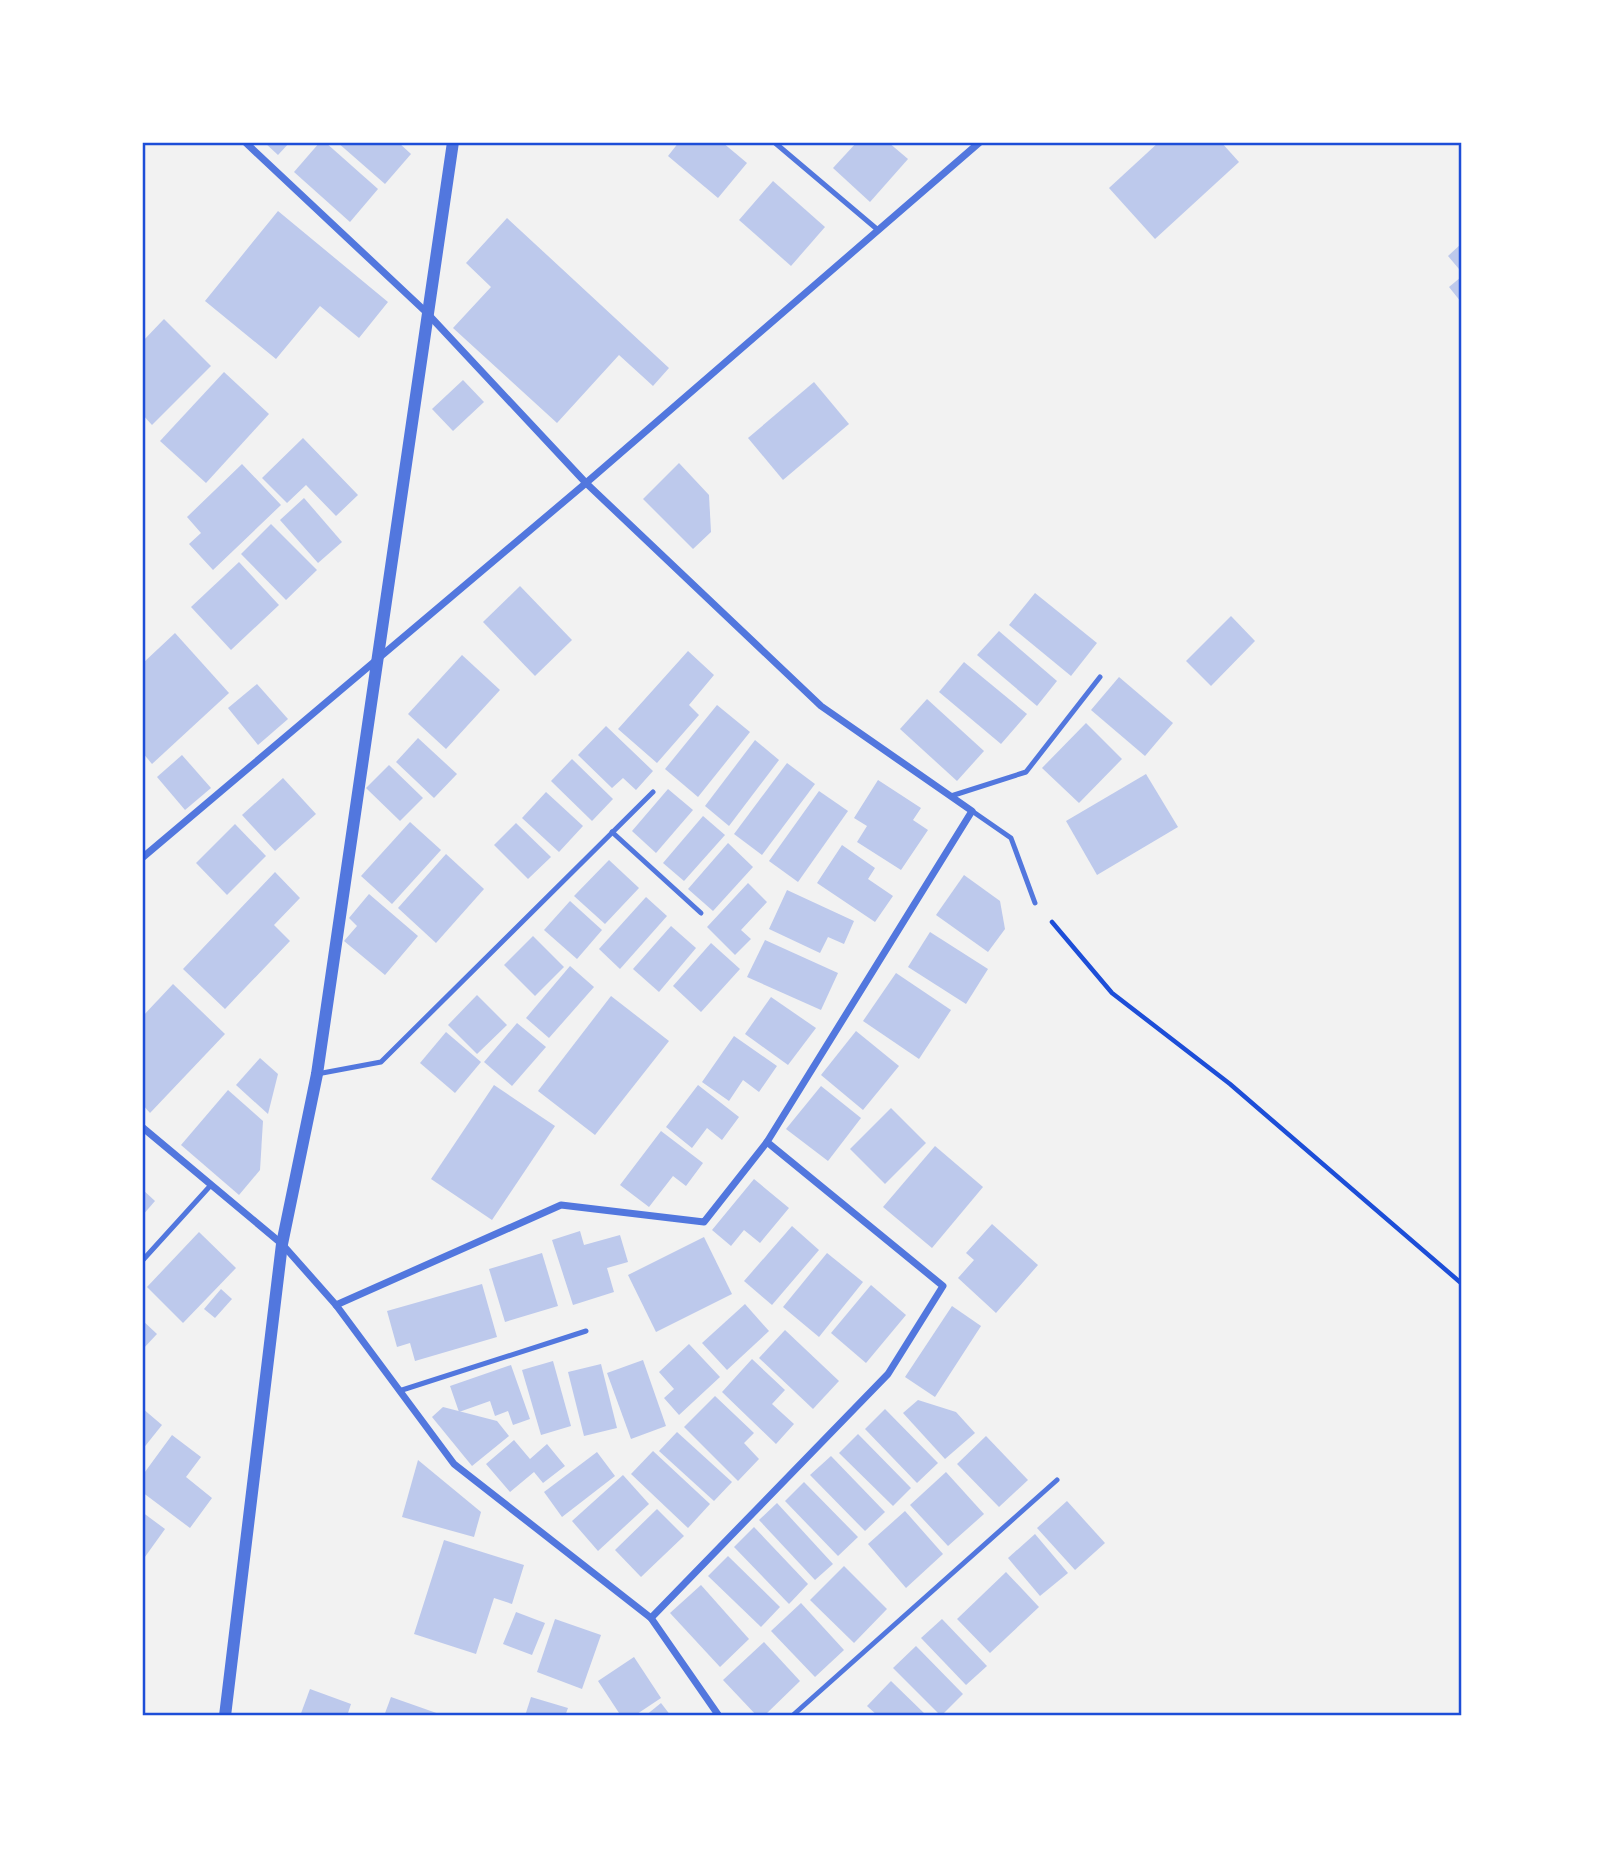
<svg xmlns="http://www.w3.org/2000/svg" width="1603" height="1858" font-family="Helvetica,sans-serif">
<style>
.building{fill:#bdc9ec}
.lines{fill:none;stroke-linecap:round;stroke-linejoin:round}
.path{stroke:#1d4ed8;stroke-width:4.5}
.service{stroke:#5277de;stroke-width:5}
.minor{stroke:#5277de;stroke-width:7}
.tertiary{stroke:#5277de;stroke-width:12}
.neatline{fill:none;stroke:#1d4ed8;stroke-width:2.5}
</style>
<rect width="100%" height="100%" fill="#f2f2f2"/>
<g class="building">
<path d="M264,142h26l-12,13z"/>
<path d="M320,142h5l53,47 -28,33 -56,-50z"/>
<path d="M337,142h61l13,12 -26,30z"/>
<path d="M679,142h43l25,21 -29,35 -50,-42z"/>
<path d="M857,142h31l20,17 -38,43 -37,-34z"/>
<path d="M1159,142h62l18,20 -84,77 -46,-51z"/>
<path d="M773,181l52,46 -34,39 -52,-46z"/>
<path d="M278,211l110,91 -29,36 -39,-32 -44,53 -71,-58z"/>
<path d="M507,218l162,150 -16,18 -34,-31 -62,68 -104,-95 38,-41 -25,-24z"/>
<path d="M1461,244v24l-2,1 -11,-13z"/>
<path d="M1461,277v25l-12,-15z"/>
<path d="M164,319l47,47 -59,59 -10,-11v-72z"/>
<path d="M224,372l45,42 -63,69 -46,-42z"/>
<path d="M463,380l21,22 -31,29 -21,-22z"/>
<path d="M814,382l35,42 -66,56 -35,-42z"/>
<path d="M303,438l55,57 -22,21 -30,-31 -19,18 -25,-25z"/>
<path d="M679,463l30,32 2,37 -18,17 -50,-50z"/>
<path d="M242,464l39,41 -68,65 -24,-26 12,-11 -14,-16z"/>
<path d="M304,498l38,44 -24,21 -38,-43z"/>
<path d="M271,524l46,46 -31,30 -45,-46z"/>
<path d="M239,562l40,43 -48,45 -40,-43z"/>
<path d="M520,586l52,54 -37,36 -52,-54z"/>
<path d="M1035,593l62,50 -26,33 -62,-51z"/>
<path d="M1231,616l24,25 -44,45 -25,-25z"/>
<path d="M999,631l58,50 -20,25 -60,-51z"/>
<path d="M175,633l54,60 -77,71 -10,-12v-88z"/>
<path d="M688,651l26,24 -25,30 10,10 -42,48 -39,-34z"/>
<path d="M462,655l38,35 -54,59 -38,-35z"/>
<path d="M964,662l63,52 -26,30 -62,-52z"/>
<path d="M1119,677l54,46 -28,33 -54,-46z"/>
<path d="M257,684l31,35 -30,26 -30,-37z"/>
<path d="M927,699l57,52 -27,30 -57,-52z"/>
<path d="M717,705l33,27 -52,65 -33,-28z"/>
<path d="M1086,723l36,36 -43,44 -37,-35z"/>
<path d="M606,726l47,45 -17,19 -13,-12 -11,10 -34,-33z"/>
<path d="M418,738l39,36 -23,24 -38,-36z"/>
<path d="M755,740l24,20 -50,66 -24,-20z"/>
<path d="M182,755l29,33 -26,22 -28,-33z"/>
<path d="M572,759l41,40 -21,22 -41,-40z"/>
<path d="M787,763l28,21 -53,71 -28,-21z"/>
<path d="M389,765l34,33 -23,23 -34,-33z"/>
<path d="M1146,774l32,53 -81,48 -31,-54z"/>
<path d="M283,778l33,36 -41,37 -33,-36z"/>
<path d="M878,780l43,28 -8,12 15,10 -27,40 -44,-28 10,-16 -13,-8z"/>
<path d="M668,789l25,21 -37,43 -24,-22z"/>
<path d="M819,791l29,20 -50,71 -29,-21z"/>
<path d="M546,792l37,34 -24,26 -37,-34z"/>
<path d="M703,816l22,19 -41,46 -21,-18z"/>
<path d="M410,822l31,28 -49,54 -31,-28z"/>
<path d="M516,823l35,34 -23,22 -34,-34z"/>
<path d="M235,824l31,32 -39,39 -31,-32z"/>
<path d="M728,843l25,24 -40,44 -25,-22z"/>
<path d="M842,845l33,23 -7,11 25,17 -18,26 -58,-39z"/>
<path d="M446,854l38,35 -48,54 -38,-35z"/>
<path d="M609,860l30,28 -34,36 -31,-28z"/>
<path d="M275,872l25,26 -26,27 16,16 -65,68 -42,-40z"/>
<path d="M964,875l36,26 5,28 -17,23 -52,-37z"/>
<path d="M748,883l19,19 -26,28 10,9 -16,16 -28,-28z"/>
<path d="M787,890l67,31 -10,23 -16,-7 -8,16 -51,-24z"/>
<path d="M369,894l49,42 -33,39 -41,-34 13,-15 -8,-8z"/>
<path d="M646,897l21,19 -47,53 -21,-20z"/>
<path d="M570,901l32,29 -25,29 -33,-29z"/>
<path d="M671,926l25,22 -37,44 -26,-23z"/>
<path d="M930,932l58,37 -22,35 -58,-37z"/>
<path d="M533,936l31,31 -29,29 -31,-31z"/>
<path d="M765,940l73,33 -17,37 -74,-33z"/>
<path d="M711,943l29,26 -39,43 -28,-26z"/>
<path d="M570,966l24,21 -45,51 -23,-20z"/>
<path d="M896,973l55,37 -32,49 -56,-38z"/>
<path d="M173,984l52,50 -75,79 -8,-9v-87z"/>
<path d="M477,995l30,30 -30,29 -29,-29z"/>
<path d="M611,996l58,45 -74,94 -57,-44z"/>
<path d="M771,997l45,31 -28,37 -43,-31z"/>
<path d="M517,1023l29,24 -34,39 -28,-24z"/>
<path d="M856,1031l43,35 -36,44 -42,-35z"/>
<path d="M446,1032l35,30 -26,31 -35,-30z"/>
<path d="M734,1036l43,30 -18,26 -16,-12 -14,21 -27,-19z"/>
<path d="M260,1058l18,16 -10,40 -32,-29z"/>
<path d="M494,1085l61,41 -63,94 -61,-41z"/>
<path d="M698,1085l41,32 -17,23 -15,-12 -15,20 -26,-21z"/>
<path d="M821,1086l40,32 -33,43 -42,-32z"/>
<path d="M228,1090l35,31 -3,49 -21,25 -58,-50z"/>
<path d="M891,1108l35,35 -41,41 -35,-35z"/>
<path d="M661,1131l42,32 -17,23 -13,-10 -24,31 -29,-22z"/>
<path d="M935,1146l48,41 -51,61 -49,-41z"/>
<path d="M754,1179l35,29 -29,35 -16,-13 -13,16 -19,-16z"/>
<path d="M142,1189l13,12 -13,15z"/>
<path d="M992,1224l46,41 -42,48 -38,-35 16,-18 -8,-7z"/>
<path d="M792,1226l27,24 -47,55 -28,-24z"/>
<path d="M580,1231l4,14 36,-10 8,27 -21,6 7,24 -41,13 -21,-65z"/>
<path d="M199,1232l37,36 -53,55 -36,-36z"/>
<path d="M704,1237l28,57 -76,38 -28,-57z"/>
<path d="M542,1253l16,53 -53,16 -16,-53z"/>
<path d="M827,1253l36,29 -44,55 -36,-30z"/>
<path d="M482,1284l15,53 -82,24 -5,-18 -13,4 -10,-36z"/>
<path d="M871,1285l35,30 -40,48 -35,-30z"/>
<path d="M221,1289l11,10 -17,19 -11,-9z"/>
<path d="M745,1304l24,27 -42,39 -25,-27z"/>
<path d="M952,1306l29,20 -46,71 -30,-20z"/>
<path d="M142,1320l15,14 -15,16z"/>
<path d="M785,1330l54,51 -26,28 -54,-51z"/>
<path d="M689,1344l31,33 -41,38 -15,-17 10,-9 -15,-17z"/>
<path d="M752,1359l33,31 -13,14 22,20 -18,20 -54,-52z"/>
<path d="M643,1360l23,66 -35,13 -24,-66z"/>
<path d="M553,1361l18,65 -30,9 -19,-65z"/>
<path d="M601,1364l16,64 -33,8 -16,-64z"/>
<path d="M511,1365l19,54 -17,6 -5,-14 -13,5 -5,-15 -31,11 -9,-26z"/>
<path d="M715,1396l39,37 -10,10 15,16 -21,22 -54,-54z"/>
<path d="M918,1400l38,12 19,21 -30,26 -42,-46z"/>
<path d="M443,1407l54,14 12,15 -37,30 -40,-49z"/>
<path d="M142,1408l20,17 -20,25z"/>
<path d="M885,1409l53,54 -21,20 -52,-54z"/>
<path d="M677,1432l55,50 -18,19 -55,-50z"/>
<path d="M858,1434l53,54 -18,18 -54,-53z"/>
<path d="M172,1435l29,22 -15,20 26,21 -22,30 -48,-36v-16z"/>
<path d="M986,1436l42,44 -29,27 -42,-43z"/>
<path d="M514,1440l16,19 17,-15 18,22 -22,17 -9,-11 -24,20 -24,-28z"/>
<path d="M653,1451l57,53 -22,24 -57,-54z"/>
<path d="M597,1452l18,24 -53,41 -18,-25z"/>
<path d="M831,1456l54,56 -20,19 -55,-56z"/>
<path d="M418,1460l63,52 -7,25 -72,-20z"/>
<path d="M946,1472l38,42 -36,32 -38,-41z"/>
<path d="M623,1475l26,29 -51,47 -26,-30z"/>
<path d="M804,1482l54,55 -20,19 -53,-55z"/>
<path d="M1067,1501l38,42 -30,27 -38,-42z"/>
<path d="M777,1503l56,61 -18,16 -56,-60z"/>
<path d="M657,1509l27,27 -43,41 -26,-27z"/>
<path d="M905,1511l38,43 -37,34 -38,-44z"/>
<path d="M142,1512l23,17 -23,32z"/>
<path d="M754,1527l54,57 -19,20 -55,-57z"/>
<path d="M1035,1534l33,39 -28,23 -32,-38z"/>
<path d="M444,1540l80,25 -12,39 -18,-6 -18,56 -62,-20z"/>
<path d="M728,1556l52,51 -19,20 -53,-51z"/>
<path d="M844,1566l43,43 -33,34 -44,-43z"/>
<path d="M1006,1572l33,35 -49,46 -33,-34z"/>
<path d="M701,1585l48,54 -29,28 -50,-54z"/>
<path d="M801,1603l43,47 -29,27 -44,-46z"/>
<path d="M516,1612l29,11 -13,32 -29,-11z"/>
<path d="M555,1619l46,16 -19,54 -45,-17z"/>
<path d="M942,1619l45,47 -21,19 -45,-47z"/>
<path d="M764,1642l36,39 -36,35h-7l-34,-36z"/>
<path d="M916,1646l47,48 -22,22 -48,-48z"/>
<path d="M634,1657l27,41 -27,18h-13l-23,-35z"/>
<path d="M891,1681l36,35h-49l-11,-10z"/>
<path d="M310,1689l41,15 -4,12h-47z"/>
<path d="M391,1697l54,19h-61z"/>
<path d="M531,1697l37,11 -3,8h-40z"/>
<path d="M661,1703l10,13h-26z"/>
</g>
<g class="lines">
<path class="path" d="M1052,922l60,71 118,91 231,199"/>
<g class="service">
<path d="M774,142l104,88"/>
<path d="M951,796l75,-24 74,-95"/>
<path d="M972,811l39,27 24,65"/>
<path d="M612,832l89,81"/>
<path d="M317,1074l64,-12 272,-270"/>
<path d="M142,1261l69,-76"/>
<path d="M399,1391l187,-60"/>
<path d="M792,1716l265,-236"/>
</g>
<g class="minor">
<path d="M245,142l181,170 160,171 235,223 151,105 -205,331 176,144 -55,88 -237,244"/>
<path d="M142,858l444,-375 394,-341"/>
<path d="M142,1127l140,117 54,61 118,159 197,154 68,98"/>
<path d="M336,1305l225,-100 143,17 63,-80"/>
</g>
<path class="tertiary" d="M225,1716l57,-472 35,-170 136,-932"/>
</g>
<rect width="1603" height="1858" fill="none" stroke="#ffffff" stroke-width="287"/>
<rect x="144" y="144" width="1316" height="1570" class="neatline"/>
</svg>
